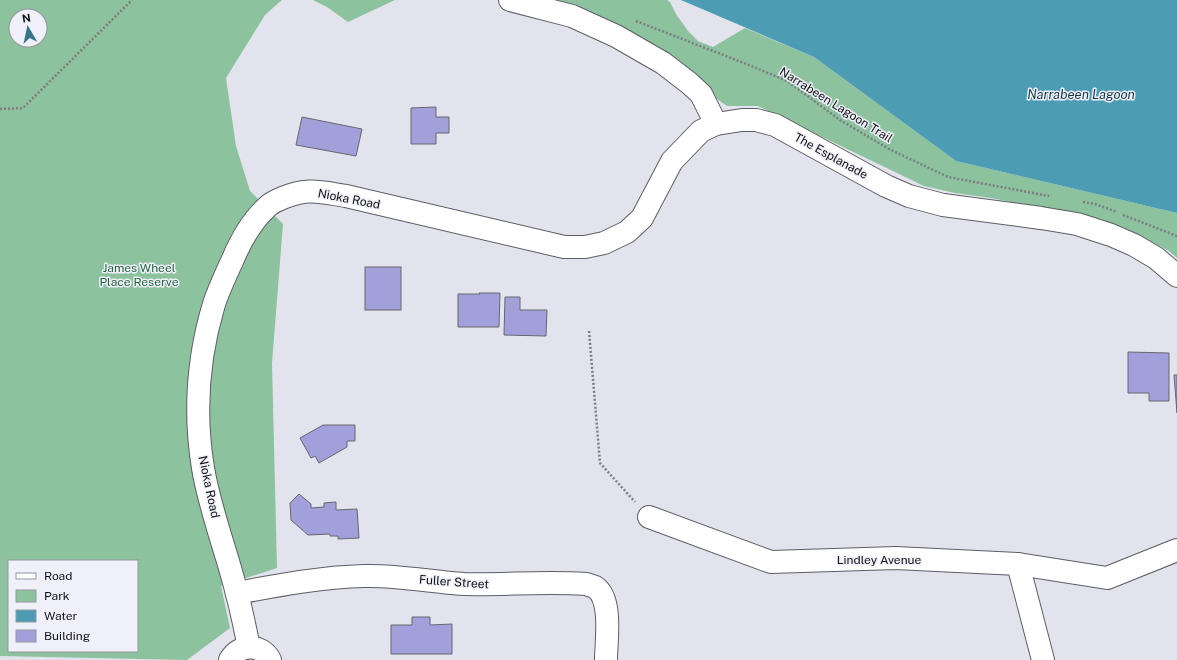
<svg xmlns="http://www.w3.org/2000/svg" width="1177" height="660" font-family="'Public Sans',sans-serif">
<style>
.green{fill:#8cc29d;fill-rule:evenodd}
.water{fill:#4c9db3}
.building{fill:#a2a0db;stroke:#66666e}
.lines{fill:none;stroke-linecap:round;stroke-linejoin:round}
.minor-casing{stroke:#5d5d66;stroke-width:24}
.path{stroke:#7d7d84;stroke-width:2.5;stroke-dasharray:2 2;stroke-linecap:butt}
.minor{stroke:#fff;stroke-width:22}
.labels{text-anchor:middle;stroke-width:3;stroke-linejoin:round;paint-order:stroke}
.street-label{font-size:12px;fill:#0f0f12;stroke:#f0f0fa}
.park-label{font-size:12px;fill:#22633c;stroke:#f0f0fa}
.water-label{font-size:13px;font-style:italic;fill:#133a44;stroke:#f0f0fa}
</style>
<rect width="100%" height="100%" fill="#e3e3ed"/>
<g class="green">
<path d="M0,0h282l-17,15 -39,63 10,68 14,45 33,33 -11,139 5,205 -56,18 9,42 -43,32 -187,-4zM16,16h24v24h-24zM9,561h128v90h-128z"/>
<path d="M313,0h82l-47,22 -21,-15z"/>
<path d="M557,0h110l3,2 6,12 12,17 10,10 15,6 32,-19 69,29 142,104 221,52v45l-8,-7 -46,-24 -27,-8 -105,-21 -36,-5 -31,-7 -166,-80h-31l-10,-7 -14,-15 -52,-33z"/>
</g>
<path class="water" d="M681,0h496v213l-221,-52 -142,-104z"/>
<g class="building">
<path d="M436,107v10h13v16h-13v11h-25v-36z"/>
<path d="M302,117l60,12 -6,27 -60,-11z"/>
<rect x="365" y="267" width="36" height="43"/>
<path d="M479,293h21l-1,34h-41v-33h22z"/>
<path d="M505,297h15v13h27l-1,26 -42,-1z"/>
<path d="M1128,352l41,1v48h-20v-8h-21z"/>
<path d="M1174,375h3v38z"/>
<path d="M323,425h32v16h-8v6l-28,16 -4,-7 -4,2 -11,-20z"/>
<path d="M299,494l12,10v4l13,-1v-4l12,-1v8l21,-1 2,29 -21,1v-3h-8v-2l-22,1 -17,-15 -1,-17z"/>
<path d="M412,617h18v8l22,-1v30h-61v-29h21z"/>
</g>
<g class="lines">
<defs>
<g id="minor">
<path d="M510,0l62,16 44,20 47,27 26,20 12,11 15,30"/>
<path d="M649,517l122,45 125,-4 122,6 25,96"/>
<path d="M1018,564l89,14 70,-28"/>
<path d="M237,593c42,-8 85,-16 127,-17 34,-1 67,6 100,8 41,1 81,-3 122,0 3,1 6,2 9,3 18,12 11,54 11,73"/>
<path d="M249,647c-4,-18 -7,-35 -12,-53 -10,-42 -27,-83 -34,-126 -9,-55 -5,-111 11,-164 5,-15 12,-30 19,-45 8,-19 19,-38 34,-52 7,-7 27,-14 37,-15 13,-2 28,2 42,4l218,51h21l19,-4 23,-11 15,-14 30,-57 29,-30 15,-7 26,-4h14l19,5 111,61 23,10 34,9 98,13 36,6 34,11 23,10 22,13 21,18"/>
<path d="M230,660c9,-16 31,-17 40,0"/>
</g>
</defs>
<use href="#minor" class="minor-casing"/>
<g class="path">
<path d="M636,21l113,44 38,16 53,39 49,29 59,28 101,19"/>
<path d="M0,109l23,-1 109,-108"/>
<path d="M1083,202l12,2 22,8"/>
<path d="M1123,215l54,21"/>
<path d="M589,331l11,132 35,39"/>
</g>
<use href="#minor" class="minor"/>
</g>
<g class="labels">
<g class="street-label">
<text transform="translate(836 105) rotate(32)" y="4">Narrabeen Lagoon Trail</text>
<text transform="translate(831 156) rotate(29)" y="4">The Esplanade</text>
<text transform="translate(349 199) rotate(11)" y="4">Nioka Road</text>
<text transform="translate(209 487) rotate(78)" y="4">Nioka Road</text>
<text x="879" y="564">Lindley Avenue</text>
<text transform="translate(454 582) rotate(4)" y="4">Fuller Street</text>
</g>
<g class="park-label">
<text x="139" y="272">James Wheel<tspan x="139" dy="14">Place Reserve</tspan></text>
</g>
<g class="water-label">
<text x="1081" y="99">Narrabeen Lagoon</text>
</g>
</g>
<rect x="8" y="560" width="130" height="92" fill="#f0f0fa" stroke="#96969d"/>
<rect x="16" y="573" width="20" height="6" fill="#ffffff" stroke="#96969d"/>
<text x="44" y="580" font-size="12" fill="#0f0f12">Road</text>
<rect x="16" y="590" width="20" height="12" fill="#8cc29d" stroke="#96969d"/>
<text x="44" y="600" font-size="12" fill="#0f0f12">Park</text>
<rect x="16" y="610" width="20" height="12" fill="#4c9db3" stroke="#96969d"/>
<text x="44" y="620" font-size="12" fill="#0f0f12">Water</text>
<rect x="16" y="630" width="20" height="12" fill="#a2a0db" stroke="#96969d"/>
<text x="44" y="640" font-size="12" fill="#0f0f12">Building</text>
<g transform="translate(28 28) rotate(351)"><circle r="19" fill="#f0f0fa" stroke="#96969d"/>
<path d="M0-3L7 15L0 10L-7 15Z" fill="#347688"/>
<text y="-6" font-size="11" font-weight="bold" text-anchor="middle" fill="#0f0f12">N</text>
</g>
</svg>
